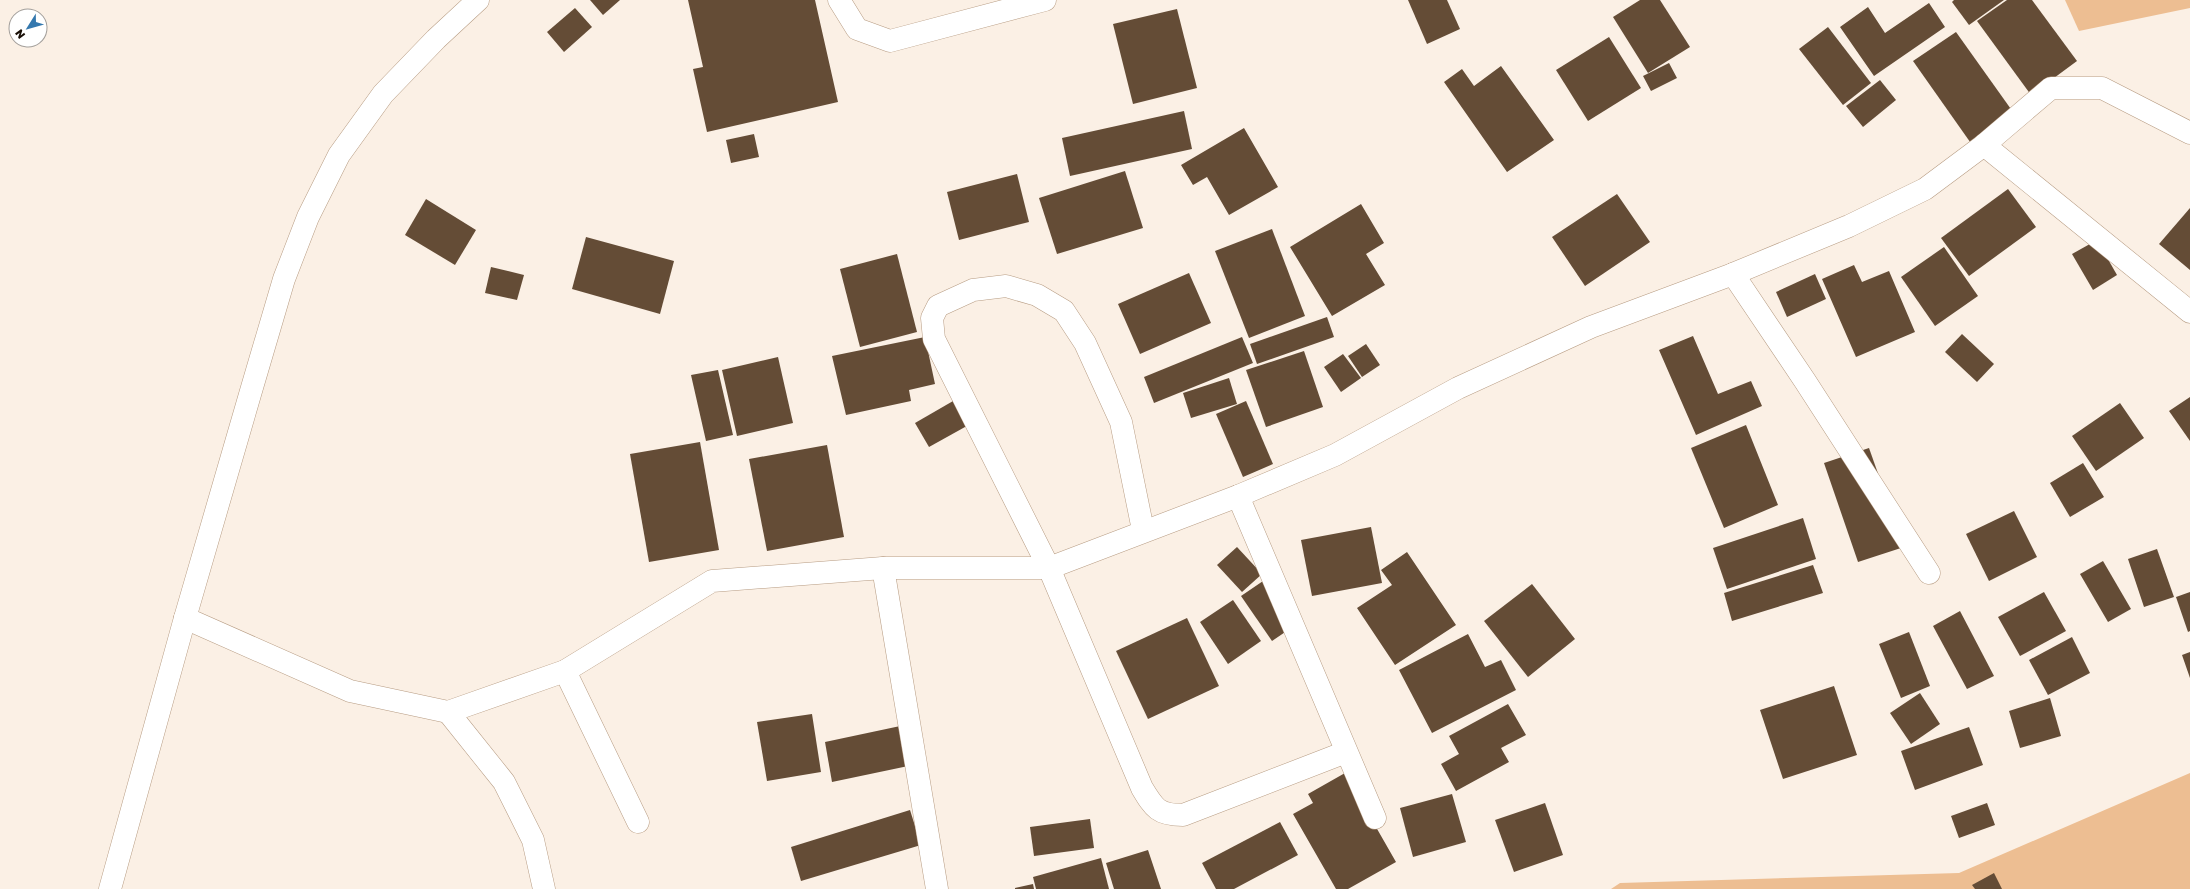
<svg xmlns="http://www.w3.org/2000/svg" width="2190" height="889" font-family="'Golos Text',sans-serif">
<style>
.green{fill:#edbe92}
.building{fill:#644c36}
.lines{fill:none;stroke-linecap:round;stroke-linejoin:round}
.minor-casing{stroke:#b79c83;stroke-width:23}
.tertiary-casing{stroke:#b79c83;stroke-width:23}
.minor{stroke:#fff;stroke-width:22}
.tertiary{stroke:#fff;stroke-width:22}
</style>
<rect width="100%" height="100%" fill="#fbf0e5"/>
<g class="green">
<path d="M2065,0h125v8l-111,23z"/>
<path d="M2190,773v116h-579l9,-6 339,-10z"/>
</g>
<g class="building">
<path d="M590,0h30l-17,15z"/>
<path d="M688,0h127l23,102 -131,30 -14,-63 10,-2z"/>
<path d="M1408,0h39l13,29 -33,15z"/>
<path d="M1640,0h20l30,47 -42,26 -35,-56z"/>
<path d="M1954,0h50l-35,25 -17,-23z"/>
<path d="M2007,0h25l45,61 -46,34 -54,-74z"/>
<path d="M1929,3l16,24 -71,49 -34,-49 28,-20 17,26z"/>
<path d="M575,8l17,19 -28,25 -17,-20z"/>
<path d="M1177,9l20,79 -64,16 -20,-80z"/>
<path d="M1828,27l43,56 -28,22 -44,-56z"/>
<path d="M1956,32l62,87 -43,30 -62,-88z"/>
<path d="M1609,37l32,51 -53,33 -32,-51z"/>
<path d="M1669,63l8,15 -26,13 -8,-15z"/>
<path d="M1501,66l53,74 -47,32 -63,-90 18,-13 12,17z"/>
<path d="M1880,80l16,20 -33,27 -17,-21z"/>
<path d="M1184,111l8,38 -122,27 -8,-38z"/>
<path d="M1244,128l34,59 -49,28 -22,-38 -14,8 -12,-20z"/>
<path d="M754,134l5,23 -28,6 -5,-23z"/>
<path d="M1125,171l18,57 -86,26 -18,-56z"/>
<path d="M1017,174l12,48 -70,18 -12,-48z"/>
<path d="M2008,189l28,38 -67,49 -28,-38z"/>
<path d="M1617,194l33,48 -65,44 -33,-49z"/>
<path d="M426,199l50,31 -21,35 -50,-30z"/>
<path d="M1361,204l23,39 -18,11 19,31 -53,31 -42,-69z"/>
<path d="M2190,208v62l-31,-26z"/>
<path d="M1272,229l33,87 -56,22 -34,-87z"/>
<path d="M586,237l88,24 -14,53 -88,-25z"/>
<path d="M2097,240l20,35 -24,15 -21,-36z"/>
<path d="M1944,247l34,49 -43,30 -34,-49z"/>
<path d="M897,254l20,78 -57,15 -20,-78z"/>
<path d="M1854,265l8,17 27,-11 26,61 -59,25 -34,-78z"/>
<path d="M491,267l33,8 -7,25 -32,-7z"/>
<path d="M1189,273l22,50 -71,31 -22,-50z"/>
<path d="M1815,274l11,25 -39,18 -11,-25z"/>
<path d="M1327,317l7,20 -77,27 -7,-20z"/>
<path d="M1962,334l32,30 -17,18 -32,-30z"/>
<path d="M1693,336l25,58 33,-13 11,25 -66,29 -37,-85z"/>
<path d="M925,337l10,47 -26,6 2,11 -65,14 -14,-59z"/>
<path d="M1242,337l11,26 -99,40 -10,-26z"/>
<path d="M1366,344l14,21 -18,12 -14,-21z"/>
<path d="M1304,351l19,56 -57,20 -20,-57z"/>
<path d="M1343,354l18,24 -20,14 -17,-25z"/>
<path d="M778,357l15,66 -56,13 -15,-66z"/>
<path d="M718,370l15,65 -27,6 -15,-66z"/>
<path d="M1229,378l8,26 -46,14 -8,-25z"/>
<path d="M960,397l14,25 -45,25 -14,-24z"/>
<path d="M2190,397v44l-21,-30z"/>
<path d="M1246,401l27,63 -30,13 -27,-63z"/>
<path d="M2120,403l24,35 -48,33 -24,-35z"/>
<path d="M1746,425l32,80 -54,23 -33,-80z"/>
<path d="M700,442l19,108 -70,12 -19,-108z"/>
<path d="M827,445l17,92 -77,14 -18,-92z"/>
<path d="M1869,448l35,99 -46,15 -34,-99z"/>
<path d="M2083,463l21,34 -34,20 -20,-34z"/>
<path d="M2014,511l23,46 -48,24 -23,-47z"/>
<path d="M1803,518l13,41 -89,30 -14,-41z"/>
<path d="M1371,527l11,56 -70,13 -11,-56z"/>
<path d="M1237,547l25,27 -20,18 -25,-27z"/>
<path d="M2157,549l17,48 -30,10 -16,-48z"/>
<path d="M1407,552l49,73 -61,40 -38,-57 35,-23 -11,-15z"/>
<path d="M2103,561l28,48 -23,13 -28,-48z"/>
<path d="M1813,565l10,28 -91,28 -8,-28z"/>
<path d="M1266,579l31,45 -25,17 -31,-45z"/>
<path d="M1532,584l43,55 -47,38 -44,-56z"/>
<path d="M2044,592l22,39 -46,25 -22,-39z"/>
<path d="M2190,592v39l-2,1 -12,-35z"/>
<path d="M1233,600l28,41 -33,23 -28,-42z"/>
<path d="M1960,611l34,65 -27,13 -34,-63z"/>
<path d="M1187,618l32,68 -71,33 -32,-68z"/>
<path d="M1909,632l21,54 -29,12 -22,-54z"/>
<path d="M1468,634l17,33 16,-7 15,30 -84,43 -33,-63z"/>
<path d="M2072,637l18,36 -42,22 -19,-35z"/>
<path d="M2190,652v26l-8,-23z"/>
<path d="M1834,686l23,69 -74,24 -23,-69z"/>
<path d="M1920,693l20,31 -29,20 -21,-31z"/>
<path d="M2050,698l11,38 -41,12 -11,-37z"/>
<path d="M1508,704l18,31 -25,13 8,14 -53,29 -15,-27 18,-10 -10,-18z"/>
<path d="M812,714l9,58 -54,9 -10,-59z"/>
<path d="M905,725l8,40 -81,17 -7,-40z"/>
<path d="M1969,727l14,38 -68,25 -14,-39z"/>
<path d="M1345,773l51,89 -48,27h-12l-43,-75 20,-11 -5,-9z"/>
<path d="M1452,794l14,48 -53,15 -13,-49z"/>
<path d="M1545,803l18,52 -49,17 -19,-52z"/>
<path d="M1987,803l8,22 -36,13 -8,-22z"/>
<path d="M910,810l11,35 -120,36 -10,-34z"/>
<path d="M1090,819l4,29 -60,8 -4,-29z"/>
<path d="M1280,822l18,33 -64,34h-18l-14,-26z"/>
<path d="M1148,850l13,39h-47l-8,-26z"/>
<path d="M1101,858l8,31h-73l-3,-12z"/>
<path d="M1994,873l8,16h-27l-3,-4z"/>
<path d="M1033,884l1,5h-19v-1z"/>
</g>
<g class="lines">
<defs>
<g id="minor">
<path d="M839,0l18,29 33,12 155,-41"/>
<path d="M1984,145l206,167"/>
<path d="M1733,274l72,107 124,192"/>
<path d="M1238,496l137,322"/>
<path d="M1143,530l-22,-108 -36,-79 -21,-32 -27,-16 -31,-9 -33,4 -35,16 -6,12 2,21 115,229 93,220c12,20 16,27 41,27l163,-63"/>
<path d="M883,568l54,321"/>
<path d="M185,618l165,73 98,21 117,-41 147,-90 171,-13h166l189,-72 97,-41 123,-67 133,-61 142,-53 116,-48 76,-37 59,-44 67,-57h51l88,45"/>
<path d="M565,671l73,151"/>
<path d="M448,712l56,70 29,58 11,49"/>
</g>
<path id="tertiary" d="M110,889l75,-271 66,-227 33,-112 24,-62 31,-62 44,-61 53,-55 42,-39"/>
</defs>
<use href="#minor" class="minor-casing"/>
<use href="#tertiary" class="tertiary-casing"/>
<use href="#minor" class="minor"/>
<use href="#tertiary" class="tertiary"/>
</g>
<g transform="translate(28 28) rotate(233)"><circle r="19" fill="#ffffff" stroke="#a39f9b"/>
<path d="M0-3L7 15L0 10L-7 15Z" fill="#3478ae"/>
<text y="-6" font-size="11" font-weight="bold" text-anchor="middle" fill="#180e06">N</text>
</g>
</svg>
